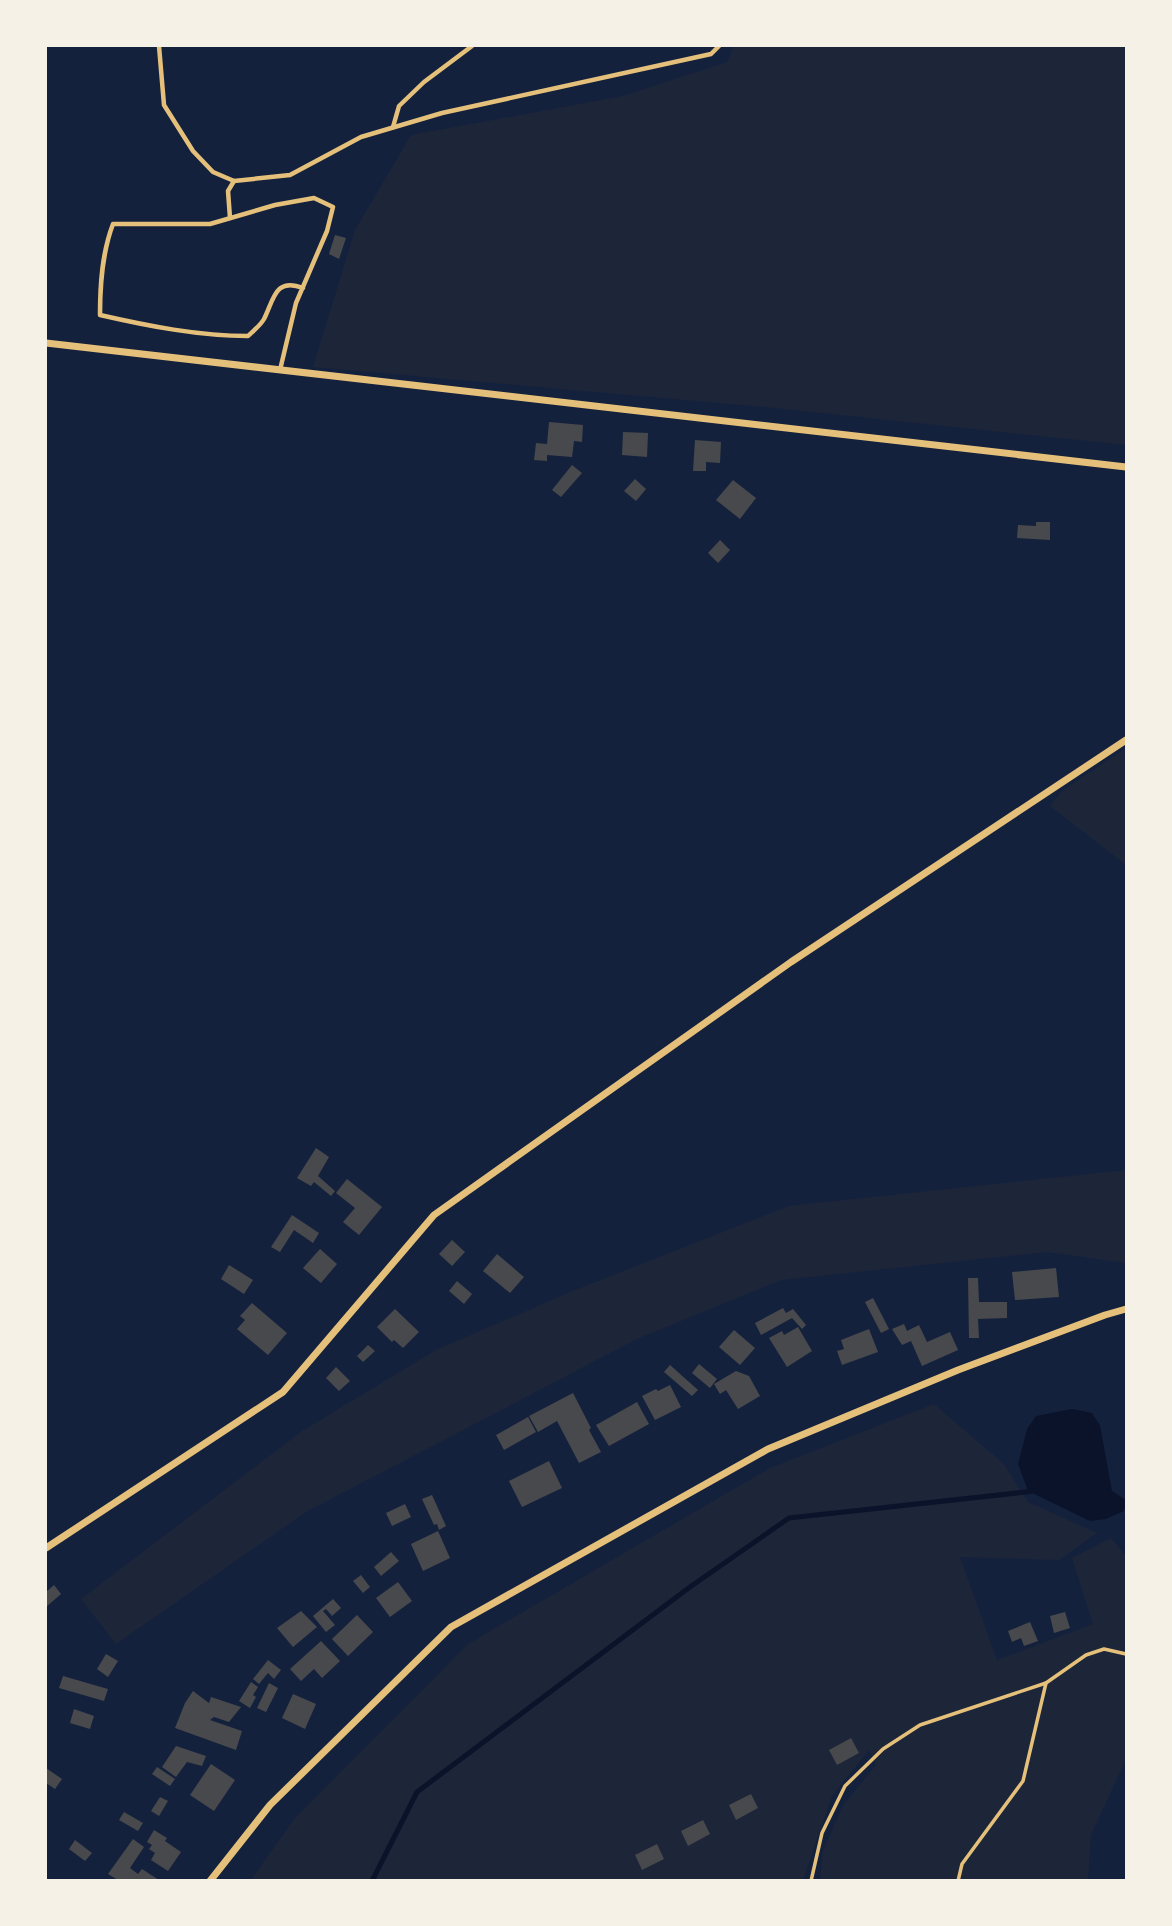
<svg xmlns="http://www.w3.org/2000/svg" width="1172" height="1926" font-family="'Sofia Sans Condensed',sans-serif">
<style>
.green{fill:#1d2539}
.water{fill:#0b132b}
.lines{fill:none;stroke-linecap:round;stroke-linejoin:round}
.stream{stroke:#0b132b;stroke-width:5}
.building{fill:#48494c}
.path{stroke:#e5c07b;stroke-width:3.5}
.service{stroke:#e5c07b;stroke-width:4.5}
.minor{stroke:#e5c07b;stroke-width:7}
</style>
<rect width="100%" height="100%" fill="#14213d"/>
<g class="green">
<path d="M734,46h392v399l-361,-38 -452,-40 42,-137 56,-95 212,-39 104,-34z"/>
<path d="M1126,748v117l-76,-59 12,-15z"/>
<path d="M1126,1170v93l-79,-11 -266,28 -144,59 -331,173 -190,132 -35,-45 221,-168 134,-81 139,-60 214,-84z"/>
<path d="M934,1404l70,60 24,38 69,31 -38,27 -99,-3 37,103 96,-36 -21,-66 39,-20 15,18v203l-35,76 -3,45h-268l3,-30 21,-46 32,-39 -7,-15 -37,46 -29,84 -553,1 45,-63 173,-174 302,-176z"/>
</g>
<path class="water" d="M1072,1409l20,4 8,12 12,66 14,9 -2,11 -18,8 -16,2 -62,-30 -10,-27 9,-35 9,-13z"/>
<g class="lines">
<path class="stream" d="M372,1881l45,-89 273,-205 99,-69 246,-27"/>
</g>
<g class="building">
<path d="M335,235l11,3 -7,21 -10,-5z"/>
<path d="M549,422l34,3 -1,17 -8,-1 -2,16 -25,-2v6l-13,-1 2,-17 11,1z"/>
<path d="M623,432l25,1 -1,24 -25,-2z"/>
<path d="M695,440l26,2 -1,21 -14,-1v9h-13z"/>
<path d="M572,465l10,8 -21,24 -9,-7z"/>
<path d="M635,479l11,10 -10,12 -12,-10z"/>
<path d="M733,480l23,18 -16,21 -24,-19z"/>
<path d="M1036,522h14v18l-33,-2 1,-13 18,1z"/>
<path d="M720,540l10,10 -12,13 -10,-10z"/>
<path d="M316,1148l13,9 -11,19 17,15 -4,5 -17,-14 -3,4 -14,-8z"/>
<path d="M347,1179l35,28 -23,28 -16,-13 12,-14 -19,-15z"/>
<path d="M292,1215l27,18 -6,10 -19,-13 -14,22 -9,-5z"/>
<path d="M452,1240l13,12 -13,14 -13,-12z"/>
<path d="M320,1249l17,15 -16,19 -18,-15z"/>
<path d="M497,1254l27,23 -14,16 -27,-22z"/>
<path d="M229,1265l24,15 -9,14 -23,-15z"/>
<path d="M1056,1268l3,29 -44,3 -3,-28z"/>
<path d="M968,1278h10l1,24h28v16l-29,1 1,19h-10z"/>
<path d="M457,1281l15,13 -8,10 -15,-13z"/>
<path d="M873,1298l16,31 -8,4 -16,-31z"/>
<path d="M252,1303l35,30 -19,22 -31,-26 8,-9 -5,-4z"/>
<path d="M783,1308l3,5 7,-4 13,16 -4,4 -10,-11 -31,17 -6,-12z"/>
<path d="M395,1309l24,23 -16,16 -9,-8 -2,2 -15,-15z"/>
<path d="M904,1324l3,7 12,-6 8,17 23,-10 8,18 -36,16 -11,-25 -9,4 -10,-16z"/>
<path d="M798,1327l14,24 -25,16 -18,-29 13,-7 2,4z"/>
<path d="M869,1329l9,23 -36,13 -5,-14 7,-2 -3,-9z"/>
<path d="M734,1330l21,18 -15,17 -21,-18z"/>
<path d="M368,1345l7,6 -12,11 -6,-6z"/>
<path d="M699,1364l18,15 -7,9 -18,-15z"/>
<path d="M670,1365l28,25 -6,6 -28,-24z"/>
<path d="M336,1367l14,14 -11,10 -13,-13z"/>
<path d="M736,1371l13,5 11,20 -22,13 -12,-19 -6,4 -6,-10z"/>
<path d="M670,1385l11,22 -26,13 -13,-24 14,-7 2,2z"/>
<path d="M573,1393l18,35 -2,2 12,22 -22,11 -22,-42 -19,11 -9,-16z"/>
<path d="M637,1402l12,22 -40,22 -13,-21z"/>
<path d="M528,1417l8,15 -32,18 -8,-15z"/>
<path d="M549,1461l13,27 -40,19 -13,-26z"/>
<path d="M432,1495l14,31 -7,4 -2,-6 -3,1 -12,-26z"/>
<path d="M405,1504l6,13 -19,9 -6,-13z"/>
<path d="M438,1531l12,27 -27,13 -12,-27z"/>
<path d="M391,1552l8,9 -18,15 -7,-9z"/>
<path d="M361,1575l9,12 -7,6 -10,-12z"/>
<path d="M398,1582l14,19 -22,16 -14,-19z"/>
<path d="M54,1585l7,9 -15,13v-15z"/>
<path d="M333,1599l8,9 -9,8 -6,-7 -3,2 12,14 -9,7 -13,-16z"/>
<path d="M301,1611l16,16 -24,20 -16,-19z"/>
<path d="M1065,1612l5,16 -16,5 -4,-17z"/>
<path d="M357,1615l16,17 -25,24 -16,-17z"/>
<path d="M1030,1622l8,19 -14,5 -3,-8 -9,4 -4,-11z"/>
<path d="M321,1641l19,20 -18,17 -8,-9 -13,12 -11,-12z"/>
<path d="M106,1654l12,7 -10,16 -11,-8z"/>
<path d="M268,1660l13,10 -7,9 -6,-6 -9,11 -6,-5z"/>
<path d="M63,1676l45,13 -4,12 -45,-13z"/>
<path d="M251,1682l7,5 -5,8 3,2 -6,11 -11,-7z"/>
<path d="M269,1683l9,5 -12,24 -9,-4z"/>
<path d="M193,1691l16,12 2,-6 30,10 -12,15 -15,-5 -4,3 32,11 -6,19 -61,-22 10,-25z"/>
<path d="M293,1694l23,10 -11,25 -23,-11z"/>
<path d="M74,1709l20,7 -4,13 -20,-6z"/>
<path d="M851,1738l8,15 -22,12 -8,-15z"/>
<path d="M176,1746l30,10 -4,10 -15,-4 -11,15 -14,-10z"/>
<path d="M211,1764l24,16 -21,31 -24,-16z"/>
<path d="M157,1767l18,12 -5,7 -18,-12z"/>
<path d="M46,1768l16,11 -7,10 -9,-6z"/>
<path d="M751,1794l7,14 -22,12 -7,-15z"/>
<path d="M160,1797l8,4 -9,15 -8,-5z"/>
<path d="M124,1812l19,11 -5,8 -19,-11z"/>
<path d="M703,1820l7,14 -22,12 -7,-15z"/>
<path d="M154,1830l13,8 -2,3 16,11 -13,19 -17,-11 4,-7 -6,-4 3,-4 -5,-3z"/>
<path d="M133,1839l11,8 -14,21 8,6 4,-5 17,11h-41l-10,-6z"/>
<path d="M75,1840l17,13 -7,8 -16,-12z"/>
<path d="M657,1844l7,15 -22,11 -7,-15z"/>
</g>
<g class="lines">
<g class="path">
<path d="M811,1881l11,-48 23,-47 38,-37 37,-24 126,-42"/>
<path d="M958,1881l4,-17 61,-83 23,-98 40,-28 18,-6 22,5"/>
</g>
<g class="service">
<path d="M159,46l5,59 29,46 20,21 21,9 56,-6 71,-38 81,-24 269,-59 8,-8"/>
<path d="M393,127l6,-21 25,-24 48,-36"/>
<path d="M230,218l-2,-27 6,-10"/>
<path d="M280,370l16,-67 31,-72 6,-24 -19,-9 -39,7 -65,19h-97c-11,29 -13,60 -13,91 48,11 99,21 148,21 5,-5 12,-10 16,-17 10,-20 11,-42 39,-31"/>
</g>
<g class="minor">
<path d="M46,343l1080,124"/>
<path d="M46,1548l237,-156 151,-177 357,-253 335,-222"/>
<path d="M210,1881l60,-76 181,-178 317,-178 190,-79 147,-55 21,-6"/>
</g>
</g>
<rect width="1172" height="1926" fill="none" stroke="#f6f1e7" stroke-width="94"/>
</svg>
